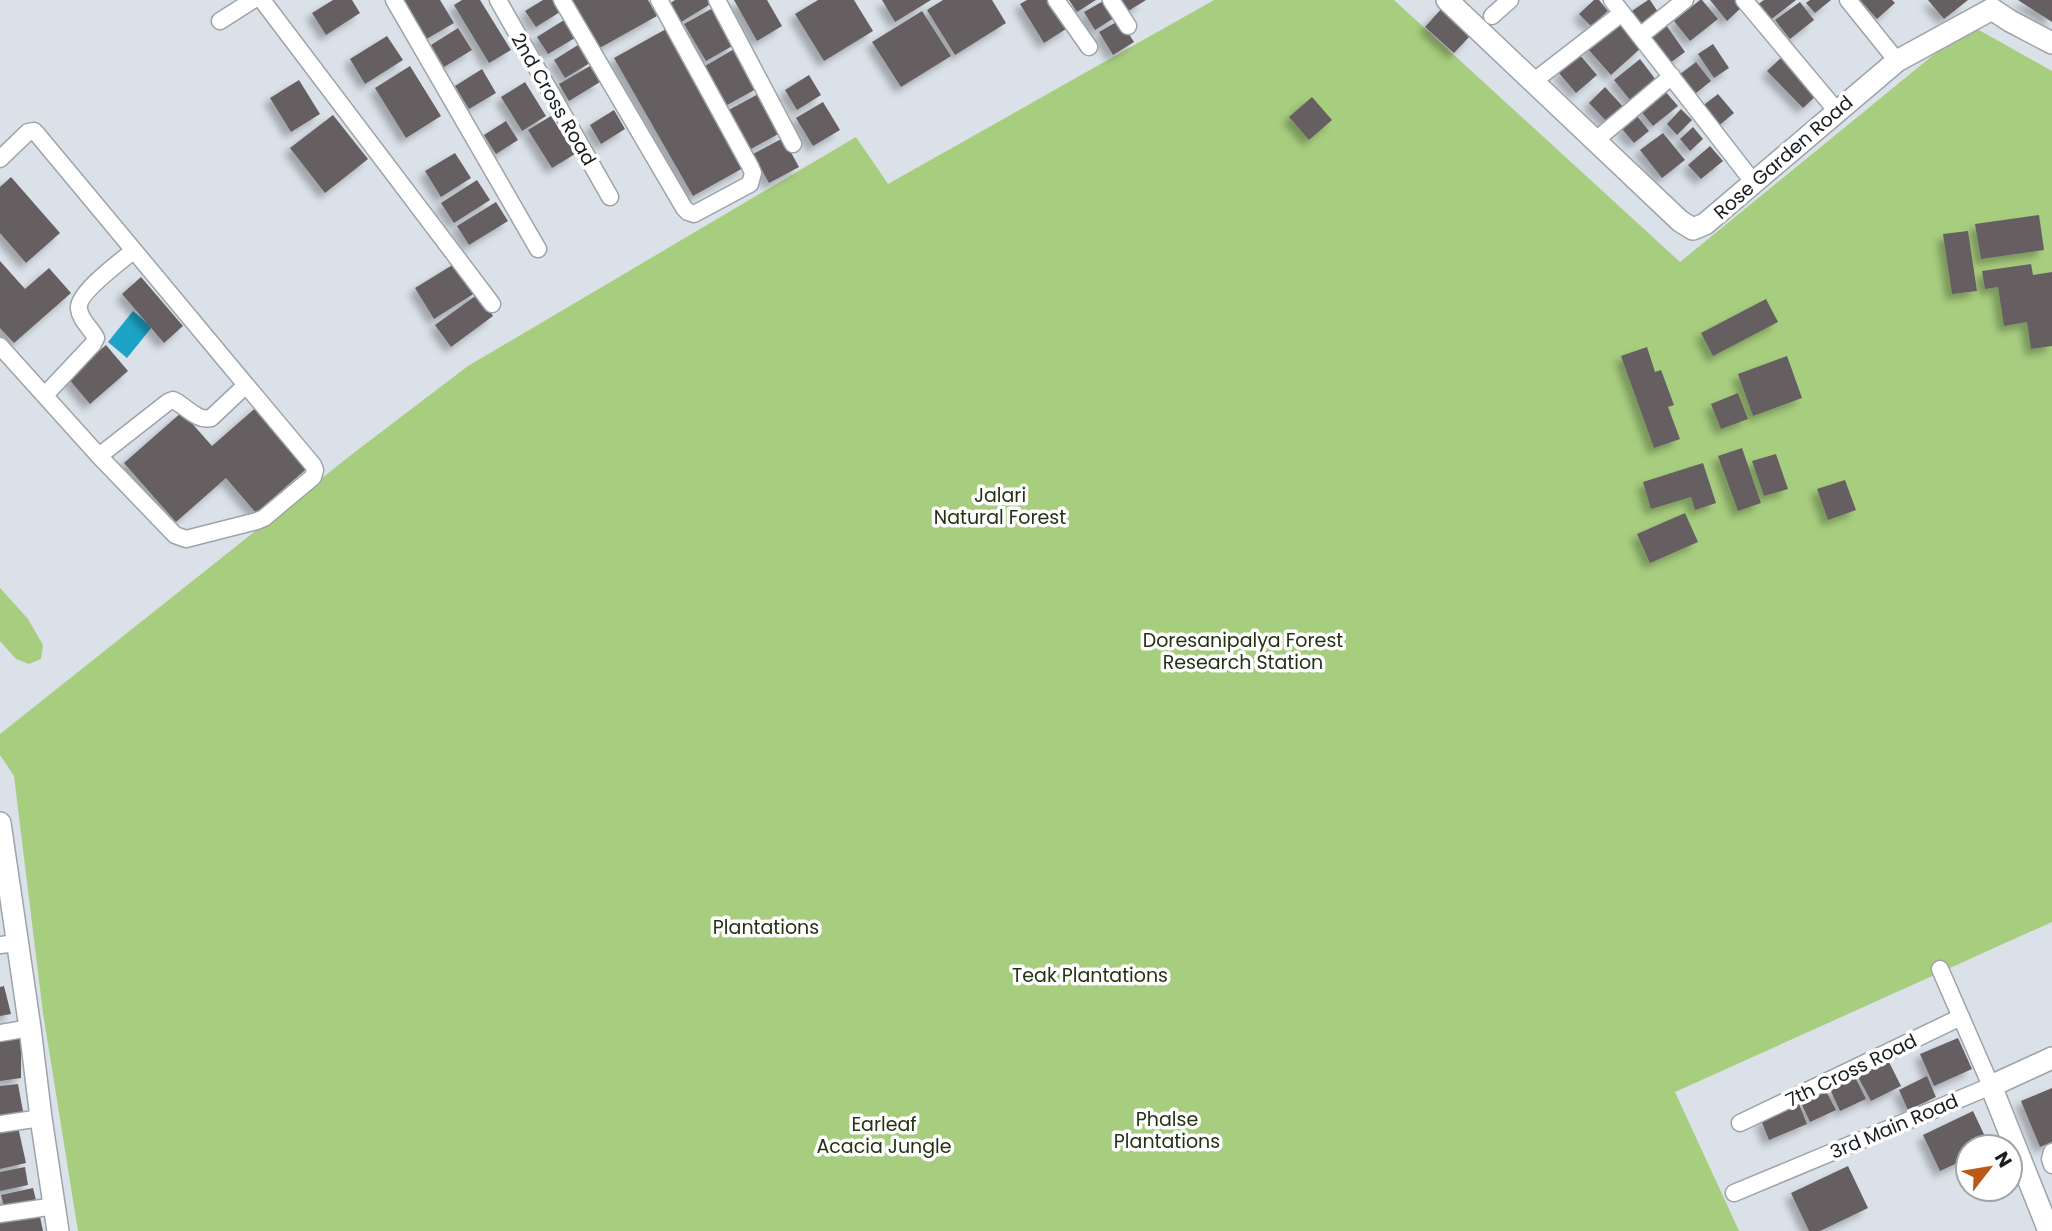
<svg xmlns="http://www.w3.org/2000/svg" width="2052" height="1231" font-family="Poppins,sans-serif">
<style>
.green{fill:#a7cd7e}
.water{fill:#1da3c5}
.building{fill:#665e62;filter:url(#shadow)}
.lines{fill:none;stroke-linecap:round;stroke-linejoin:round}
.street-casing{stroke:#9da3aa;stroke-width:19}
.secondary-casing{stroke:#9da3aa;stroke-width:24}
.street{stroke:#fff;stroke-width:16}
.secondary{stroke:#fff;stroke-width:21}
.labels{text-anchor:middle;stroke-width:7;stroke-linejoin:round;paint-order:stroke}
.street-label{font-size:19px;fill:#1a1d1f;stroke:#fff}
.park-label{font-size:19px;fill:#233210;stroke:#fff}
</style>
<defs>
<filter id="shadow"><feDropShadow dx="-6" dy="6" stdDeviation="3.5" flood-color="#0004"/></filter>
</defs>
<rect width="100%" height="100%" fill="#dae1e8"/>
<g class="green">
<path d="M1214,0h180l286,262 290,-237 82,46v851l-377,170 64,139h-1661l-35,-218 -29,-237 -14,-21v-21l351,-279 117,-89 388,-229 32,47z"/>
<path d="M0,588l28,31 15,26 -2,14 -12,5 -13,-5 -16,-18z"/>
</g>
<path class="water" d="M133,311l19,16 -25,31 -19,-16z"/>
<g class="building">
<path d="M333,0h19l8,13 -34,22 -14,-22z"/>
<path d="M398,0h42l14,23 -31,18z"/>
<path d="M462,0h18l31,50 -22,13 -35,-58z"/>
<path d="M543,0h9l8,12 -24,15 -11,-16z"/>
<path d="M568,0h80l9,16 -61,34z"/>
<path d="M675,0h38l1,2 -33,20 -12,-18z"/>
<path d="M734,0h33l15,26 -25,15z"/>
<path d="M818,0h36l19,31 -49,30 -29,-47z"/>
<path d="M882,0h49l-36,22z"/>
<path d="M943,0h49l14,23 -51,32 -28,-45z"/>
<path d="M1027,0h26l16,27 -25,16 -24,-39z"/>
<path d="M1069,0h27l-19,12z"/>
<path d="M1105,0l12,16 -22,14 -11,-18z"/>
<path d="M1113,0h33l-24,15z"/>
<path d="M1594,0h5l9,11 -17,15 -12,-12z"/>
<path d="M1648,0h2l10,15 -20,14 -11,-16z"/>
<path d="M1700,0h2l16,19 -28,22 -16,-20z"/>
<path d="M1710,0h26l6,7 -15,14z"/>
<path d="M1764,0h32l-27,21 -12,-16z"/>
<path d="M1810,0h21l-16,13 -9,-10z"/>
<path d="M1860,0h32l3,3 -18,16z"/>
<path d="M1928,0h40l-24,19z"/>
<path d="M2018,0h34v22z"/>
<path d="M1800,2l14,18 -24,19 -15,-19z"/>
<path d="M713,8l21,37 -28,16 -22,-37z"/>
<path d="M1442,8l29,27 -17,18 -29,-26z"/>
<path d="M922,11l29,45 -50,31 -29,-45z"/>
<path d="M564,20l11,18 -27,16 -11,-17z"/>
<path d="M1120,20l14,22 -21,13 -14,-23z"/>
<path d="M1618,20l24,27 -31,28 -24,-27z"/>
<path d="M1666,25l19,27 -18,13 -19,-28z"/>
<path d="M458,28l14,22 -28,17 -13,-22z"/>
<path d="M666,29l79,138 -52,29 -79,-138z"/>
<path d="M387,36l16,24 -38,24 -15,-25z"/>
<path d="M1713,44l16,24 -15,10 -16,-24z"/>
<path d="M578,45l12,18 -25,15 -11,-18z"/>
<path d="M736,48l22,40 -31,17 -22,-39z"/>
<path d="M1580,55l17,20 -21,18 -17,-20z"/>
<path d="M1784,55l36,37 -17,16 -36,-37z"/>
<path d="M1640,59l19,25 -25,21 -20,-25z"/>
<path d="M1696,62l15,19 -20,16 -16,-19z"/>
<path d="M410,66l31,50 -35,22 -31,-50z"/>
<path d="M590,66l10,16 -31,19 -10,-17z"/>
<path d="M482,69l14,24 -27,16 -14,-23z"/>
<path d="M809,75l12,20 -24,15 -12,-20z"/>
<path d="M299,80l21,34 -29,18 -21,-34z"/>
<path d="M525,82l21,34 -24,15 -21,-34z"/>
<path d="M1605,87l21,23 -16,15 -21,-22z"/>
<path d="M1664,90l14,16 -25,20 -13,-16z"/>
<path d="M760,93l22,39 -33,18 -22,-39z"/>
<path d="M1718,94l16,19 -18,15 -16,-20z"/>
<path d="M1312,97l20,23 -23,20 -20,-23z"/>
<path d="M823,102l17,28 -27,16 -17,-28z"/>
<path d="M1681,109l11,11 -15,15 -10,-11z"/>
<path d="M614,110l11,19 -24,15 -11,-19z"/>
<path d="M333,115l35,44 -43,34 -35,-45z"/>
<path d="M551,116l24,38 -23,14 -24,-38z"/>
<path d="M1637,116l12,15 -15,12 -12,-14z"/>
<path d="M506,121l12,19 -22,14 -12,-19z"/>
<path d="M1693,127l10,12 -13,12 -10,-12z"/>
<path d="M1663,133l22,27 -23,18 -22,-28z"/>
<path d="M783,138l16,29 -30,16 -16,-29z"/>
<path d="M1710,146l13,15 -22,18 -13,-14z"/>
<path d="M455,153l16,25 -30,19 -16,-26z"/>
<path d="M11,177l49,56 -34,30 -26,-30v-46z"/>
<path d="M477,180l13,20 -36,23 -13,-20z"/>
<path d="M496,202l12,19 -39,24 -12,-19z"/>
<path d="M2039,215l5,35 -63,9 -6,-35z"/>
<path d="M1968,231l9,60 -25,3 -9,-60z"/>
<path d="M0,261l25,28 24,-21 22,25 -57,50 -14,-15z"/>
<path d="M459,261l19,30 -44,28 -19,-31z"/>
<path d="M2031,264l2,11 19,-3v74l-21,3 -4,-27 -23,4 -6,-39 -13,2 -3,-18z"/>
<path d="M141,277l42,49 -19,17 -42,-49z"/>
<path d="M478,294l15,22 -42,31 -16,-22z"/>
<path d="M1766,299l12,23 -65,34 -12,-23z"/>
<path d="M106,345l22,26 -38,33 -22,-26z"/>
<path d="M1647,347l8,25 6,-2 13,35 -6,2 12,32 -26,9 -33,-92z"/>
<path d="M1787,356l15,42 -49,18 -15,-42z"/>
<path d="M1738,393l10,26 -27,10 -10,-25z"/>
<path d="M260,404l52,60 -56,49 -30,-35 -50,44 -52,-59 58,-51 30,34z"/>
<path d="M1742,448l19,55 -23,8 -20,-55z"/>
<path d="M1776,454l12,35 -24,7 -12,-35z"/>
<path d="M1703,463l13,40 -21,7 -4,-13 -40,12 -8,-27z"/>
<path d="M1845,480l11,30 -28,10 -11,-31z"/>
<path d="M1685,513l13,29 -48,21 -13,-29z"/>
<path d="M4,986l7,28 -11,2v-29z"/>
<path d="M21,1035v43l-21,3v-42z"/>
<path d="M1958,1038l14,31 -38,17 -14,-32z"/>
<path d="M1888,1060l13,26 -30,15 -14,-26z"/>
<path d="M1927,1076l9,21 -28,13 -9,-20z"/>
<path d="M1855,1077l11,22 -26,12 -10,-22z"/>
<path d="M18,1084l6,33 -24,3v-34z"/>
<path d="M2052,1088v54l-12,5 -19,-46z"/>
<path d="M1826,1091l10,19 -26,12 -9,-19z"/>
<path d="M1799,1104l8,20 -38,16 -8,-20z"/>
<path d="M1973,1111l17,36h-22v11l-28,13 -17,-36z"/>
<path d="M18,1127l8,36 -26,6v-38z"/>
<path d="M1848,1166l20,42 -48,23h-11l-18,-38z"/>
<path d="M25,1167l3,18 -28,6v-19z"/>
<path d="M33,1188l4,16 -32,7 -4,-16z"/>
<path d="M39,1212l4,19h-43v-10z"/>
</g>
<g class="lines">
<defs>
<g id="street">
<path d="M262,0l230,304"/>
<path d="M394,0l144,249"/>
<path d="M498,0l112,197"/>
<path d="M562,0l122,208 4,4 6,2 56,-30 3,-11 -3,-7 -91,-166"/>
<path d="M717,0l76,144"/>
<path d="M1056,0l33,47"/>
<path d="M1111,0l17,26"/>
<path d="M1612,0l142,183"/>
<path d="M1744,0l92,110"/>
<path d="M1848,0l49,61"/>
<path d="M1492,16l18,-16"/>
<path d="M220,21l33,-21"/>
<path d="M1640,36l45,-36"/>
<path d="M1534,81l88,-68"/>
<path d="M1596,140l76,-64"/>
<path d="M0,159l28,-27 6,-1 3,3 209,251 -35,33c-14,4 -26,-13 -38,-18l-5,2 -69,54"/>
<path d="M0,346l99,110 76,79 11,4 71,-18 7,-3 49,-41 2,-7 -2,-5 -67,-80"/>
<path d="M45,395l48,-51 3,-6c-5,-10 -16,-18 -17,-29 -3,-15 42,-48 54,-58"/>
<path d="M0,945l18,-2"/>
<path d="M0,1033l30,-5"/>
<path d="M1740,1123l221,-106"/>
<path d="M0,1124l41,-6"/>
<path d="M2052,1152l-2,7 2,6"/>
<path d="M1734,1193l257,-107 -51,-117"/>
<path d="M0,1214l55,-8"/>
</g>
<g id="secondary">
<path d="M1447,0l233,221 13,8 12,-5 192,-163 95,-52 18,12 42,22"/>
<path d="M0,823l30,205 11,90 17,113"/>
<path d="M2049,1231l-58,-145 61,-28"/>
</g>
</defs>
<use href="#street" class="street-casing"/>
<use href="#secondary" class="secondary-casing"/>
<use href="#street" class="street"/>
<use href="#secondary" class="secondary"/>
</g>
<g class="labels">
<g class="street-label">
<text transform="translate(554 99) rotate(60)" y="7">2nd Cross Road</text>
<text transform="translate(1783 157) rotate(-41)" y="7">Rose Garden Road</text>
<text transform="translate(1851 1070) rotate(-26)" y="7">7th Cross Road</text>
<text transform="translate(1894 1126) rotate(-23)" y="7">3rd Main Road</text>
</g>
<g class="park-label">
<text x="1000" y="502">Jalari<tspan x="1000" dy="22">Natural Forest</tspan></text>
<text x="1243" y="647">Doresanipalya Forest<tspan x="1243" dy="22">Research Station</tspan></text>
<text x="766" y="934">Plantations</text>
<text x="1090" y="982">Teak Plantations</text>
<text x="1167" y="1126">Phalse<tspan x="1167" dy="22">Plantations</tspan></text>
<text x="884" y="1131">Earleaf<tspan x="884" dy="22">Acacia Jungle</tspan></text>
</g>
</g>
<g transform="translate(1989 1168) rotate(59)"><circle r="33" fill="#ffffff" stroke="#a3a5a5" stroke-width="2"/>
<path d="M0-5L12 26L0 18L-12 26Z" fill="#ba5a17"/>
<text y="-10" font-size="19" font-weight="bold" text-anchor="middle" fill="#1a1d1f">N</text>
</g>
</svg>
